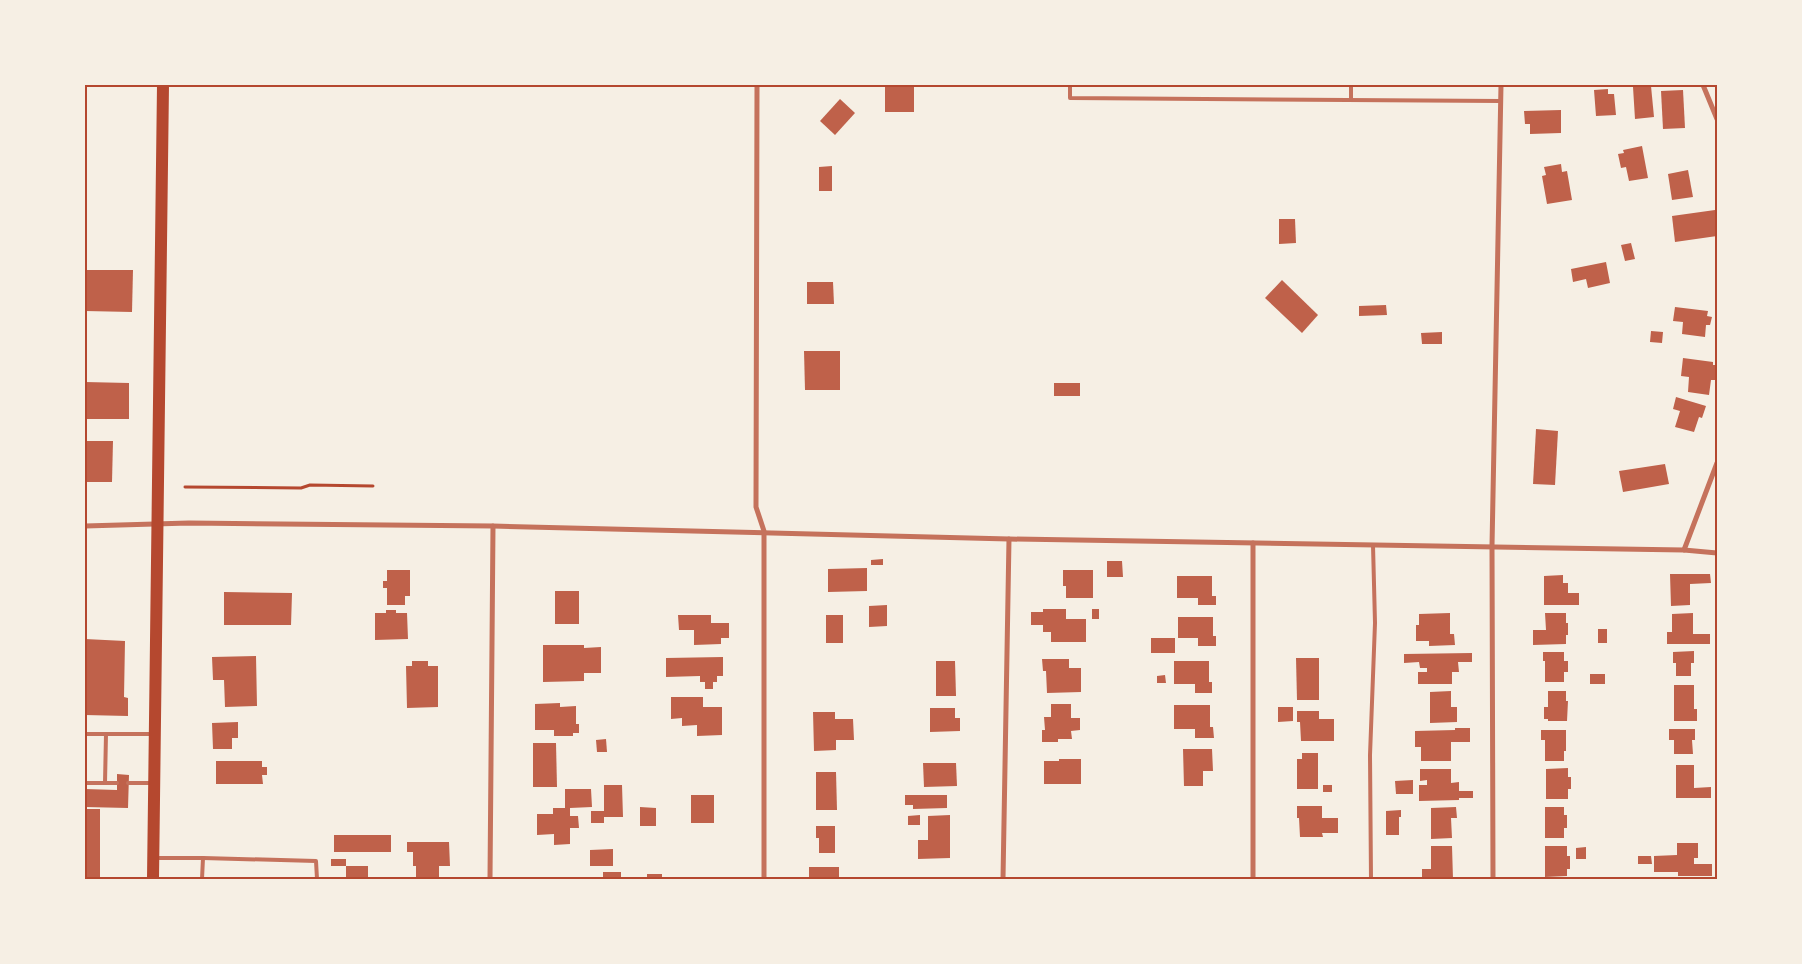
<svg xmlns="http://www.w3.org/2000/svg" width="1802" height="964" font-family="Commissioner,sans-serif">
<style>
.building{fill:#bf614a}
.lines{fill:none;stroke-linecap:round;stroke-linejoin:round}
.path{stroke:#b5482f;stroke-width:3}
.service{stroke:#c5725c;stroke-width:4}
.minor{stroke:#c5725c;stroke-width:5}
.primary{stroke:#b5482f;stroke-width:12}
.neatline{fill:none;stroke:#b5482f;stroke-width:2}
</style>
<rect width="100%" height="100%" fill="#f6efe4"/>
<g class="building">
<rect x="885" y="85" width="29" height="27"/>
<path d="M1651,86l3,31 -19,2 -2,-32z"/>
<path d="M1608,89v5h6l2,21 -20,1 -2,-26z"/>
<path d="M1683,90l2,38 -22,1 -2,-38z"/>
<path d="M840,99l15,14 -20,22 -15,-14z"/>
<path d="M1561,110v23l-31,1v-10h-5l-1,-13z"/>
<path d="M1642,146l6,32 -19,3 -3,-14 -5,1 -3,-14 6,-1 -1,-3z"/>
<path d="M1561,164l1,8 5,-1 5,29 -25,4 -5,-28 4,-1 -2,-8z"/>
<path d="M832,166v25h-13v-24z"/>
<path d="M1688,170l5,27 -21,3 -4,-26z"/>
<path d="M1715,210l2,26 -42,6 -3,-26z"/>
<path d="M1279,219h16l1,24 -17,1z"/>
<path d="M1631,243l4,16 -10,2 -4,-16z"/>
<path d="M1606,262l4,21 -22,5 -2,-9 -13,3 -2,-13z"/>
<path d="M85,270h48l-1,42 -47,-1z"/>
<path d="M1282,280l36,35 -16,18 -37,-35z"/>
<path d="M807,282h26l1,22h-27z"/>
<path d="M1386,305l1,10 -28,1v-10z"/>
<path d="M1675,307l33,4 -1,5 5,1 -2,8h-4l-1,12 -23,-3 1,-12 -10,-1z"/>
<path d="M1651,331l12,1 -1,11 -12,-1z"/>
<path d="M1442,332v12h-20l-1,-11z"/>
<path d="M804,351h36v39h-35z"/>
<path d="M1683,358l30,4v3h4v15h-6l-2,15 -21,-3 1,-15 -8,-1z"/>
<path d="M85,382l44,1v36h-44z"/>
<rect x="1054" y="383" width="26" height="13"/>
<path d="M1676,397l30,9 -4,12 -3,-1 -5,15 -19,-5 5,-16 -7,-2z"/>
<path d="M1536,429l22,2 -3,54 -22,-1z"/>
<path d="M85,441h28l-1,41h-27z"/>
<path d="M1665,464l4,20 -46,8 -4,-21z"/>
<path d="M883,559v6h-12v-5z"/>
<path d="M1107,561h15l1,16h-16z"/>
<path d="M867,568v23l-39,1v-23z"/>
<path d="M387,570h23v26h-5v9h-18v-17h-4v-7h4z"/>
<path d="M1063,570h30v28h-27v-12h-3z"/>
<path d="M1670,574h40l1,9 -21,1v21l-19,1z"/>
<path d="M1563,575v8h5v10h11v12h-35v-29z"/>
<path d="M1177,576h35v20h4v9h-18v-7h-21z"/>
<rect x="555" y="591" width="24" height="33"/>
<path d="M224,592l68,1 -1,32h-67z"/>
<path d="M887,605v21l-18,1v-21z"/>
<path d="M1043,609h23v10h20v23h-35v-10h-8v-7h-12v-13h12z"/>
<rect x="1092" y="609" width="7" height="10"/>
<path d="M386,610h10v3h11l1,26 -33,1v-27h11z"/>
<path d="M1450,613v21h4l1,11 -26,1v-5h-13v-16h3v-11z"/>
<path d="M1545,613h21v10h2v12h-2v9l-33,1v-15h13z"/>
<path d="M1693,613v21h17v10h-43v-12h5v-18z"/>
<path d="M678,615h33v8h18v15h-8v6l-27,1v-15h-15z"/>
<rect x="826" y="615" width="17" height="28"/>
<path d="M1178,617h35v19h3v10h-18v-8h-20z"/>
<rect x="1598" y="629" width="9" height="14"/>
<rect x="1151" y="638" width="24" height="15"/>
<path d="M85,639l40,2 -1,56 4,1v18l-43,-1z"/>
<path d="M543,645h41v3l17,-1v26h-17v8l-41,1z"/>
<path d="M1694,651v12h-3v13h-15v-13h-3v-11z"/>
<path d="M1543,652h21v9h4v11h-4v10h-19v-21h-2z"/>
<path d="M1472,653v9h-14l1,10h-7v12h-34v-12h9v-4h-7l-1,-6 -15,1v-9z"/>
<path d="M256,656l1,50 -32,1 -1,-27h-11l-1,-23z"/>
<path d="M723,657v19h-6v6h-4v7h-8v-7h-5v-6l-34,1v-19z"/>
<path d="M1296,658h23v42h-22z"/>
<path d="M1042,659h27v9h12v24l-34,1 -1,-22h-3z"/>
<path d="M412,661h16v5h10v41l-31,1 -1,-42h6z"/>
<path d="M936,661h19l1,35h-20z"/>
<path d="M1174,661h35v21h3v11h-17v-9h-21z"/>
<rect x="1590" y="674" width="15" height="10"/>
<path d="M1165,675l1,8h-9v-7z"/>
<path d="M1674,685h20v24h3v12h-23z"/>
<path d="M1451,691v16h6v15l-27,1v-31z"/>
<path d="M1548,691h18v10h2l-1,20h-19v-2h-4v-12h4z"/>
<path d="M671,697h32v10h19v28l-25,1v-11l-15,1v-8l-11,1z"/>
<path d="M560,703v4l16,-1v18h3v9h-6v3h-19v-6h-19v-26z"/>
<path d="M1051,704h20v14h9v12l-9,1 1,8h-14v3h-16v-12h3l-1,-13h7z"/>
<path d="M1174,705h36v22h3l1,11h-19v-9h-21z"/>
<path d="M1278,707h15v14l-15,1z"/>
<path d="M930,708h25v10h5v13l-30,1z"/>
<path d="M1297,711h22v8h15v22h-33l-1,-19h-3z"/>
<path d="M813,712h22v7h18l1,21h-18v10l-22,1z"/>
<path d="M238,722v16h-6v11h-19l-1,-26z"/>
<path d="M1455,728h15v14h-19v19h-30v-14h-6v-16l40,-1z"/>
<path d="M1669,729h26v11h-3l1,14h-19v-14h-5z"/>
<path d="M1541,730h25v21h-2v10h-19v-21h-4z"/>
<path d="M606,739l1,13h-10l-1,-12z"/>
<path d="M533,743h23l1,44h-24z"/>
<path d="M1183,749h29l1,22h-10v15h-19z"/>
<path d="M1302,753h16v36h-21v-30h5z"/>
<path d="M1059,759h22v25h-37v-23h15z"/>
<path d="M216,761h46v6h5v8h-5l1,9h-47z"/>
<path d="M923,763h33l1,23 -33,1z"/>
<path d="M1676,765h18v23l17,-1v11h-35z"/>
<path d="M1568,768v9h3v12h-3v10h-22v-30z"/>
<path d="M1420,769h31v14l8,-1v9h14v7h-14v2l-40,1v-16h8v-5l-7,1z"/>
<path d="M816,772h20l1,38h-21z"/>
<path d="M117,774l12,1 -1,33 -43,-1v-18l32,1z"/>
<path d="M1413,780v14h-17l-1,-13z"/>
<path d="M604,785h18l1,32h-19v6h-13v-12h13z"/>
<rect x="1323" y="785" width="9" height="7"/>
<path d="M565,789h26l1,18 -22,1v8h8l1,12h-9v16l-16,1v-11l-17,1v-21h16v-6h12z"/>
<rect x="691" y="795" width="23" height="28"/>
<path d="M905,795h42v13l-34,1v-4h-8z"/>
<path d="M1297,806h25v12h16v15h-16l1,4h-23l-1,-19h-2z"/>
<path d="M640,807l16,1v18h-16z"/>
<path d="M1456,807l1,11h-6l1,20 -21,1v-31z"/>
<path d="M1545,807h19v8h3v13h-3v10h-19z"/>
<rect x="85" y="809" width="15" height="70"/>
<path d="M1401,810v7h-2v18h-13v-24z"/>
<path d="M920,815v10h-12v-9z"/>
<path d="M950,815v43l-32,1v-19h10v-24z"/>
<path d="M816,826h19v27h-16v-15h-3z"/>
<rect x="334" y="835" width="57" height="17"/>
<path d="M407,842h42l1,24h-11v11h-23v-11h-3v-14h-6z"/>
<path d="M1677,843h21v15h-4v6h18v12h-34v-4h-24v-16l23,-1z"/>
<path d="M1431,846h21l1,33h-31v-10h9z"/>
<path d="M1545,846h22v10h3v13h-3v7l-22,1z"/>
<path d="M1586,847v12h-10v-11z"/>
<path d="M613,849v17h-23v-16z"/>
<path d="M1638,856h13l1,8h-14z"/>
<rect x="331" y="859" width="15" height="7"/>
<rect x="346" y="866" width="22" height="13"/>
<path d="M809,867h30v12h-26v-2h-4z"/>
<rect x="603" y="872" width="18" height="7"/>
<rect x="647" y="874" width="15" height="5"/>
</g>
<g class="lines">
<path class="path" d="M185,487l116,1 9,-3 63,1"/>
<g class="service">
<path d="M1070,85v13l431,3"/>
<path d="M1351,85v14"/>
<path d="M85,734h69"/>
<path d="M85,783h32"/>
<path d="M105,783l1,-49"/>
<path d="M128,783h23"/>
<path d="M156,858h47l-1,21"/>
<path d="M203,858l113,3 1,18"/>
<path d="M1371,879l-1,-124 5,-132 -2,-78"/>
</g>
<g class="minor">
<path d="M757,85l-1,422 8,24v348"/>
<path d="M1703,85l14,34"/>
<path d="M85,526l104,-3 304,3 516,13 675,11 33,3"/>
<path d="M1253,543v336"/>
<path d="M1684,550l33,-87"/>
<path d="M490,879l3,-353"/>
<path d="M1003,879l6,-340"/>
<path d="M1493,879l-1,-333 9,-461"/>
</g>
<path class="primary" d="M153,879l10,-794"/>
</g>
<rect width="1802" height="964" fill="none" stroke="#f6efe4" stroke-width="172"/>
<rect x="86" y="86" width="1630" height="792" class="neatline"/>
</svg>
